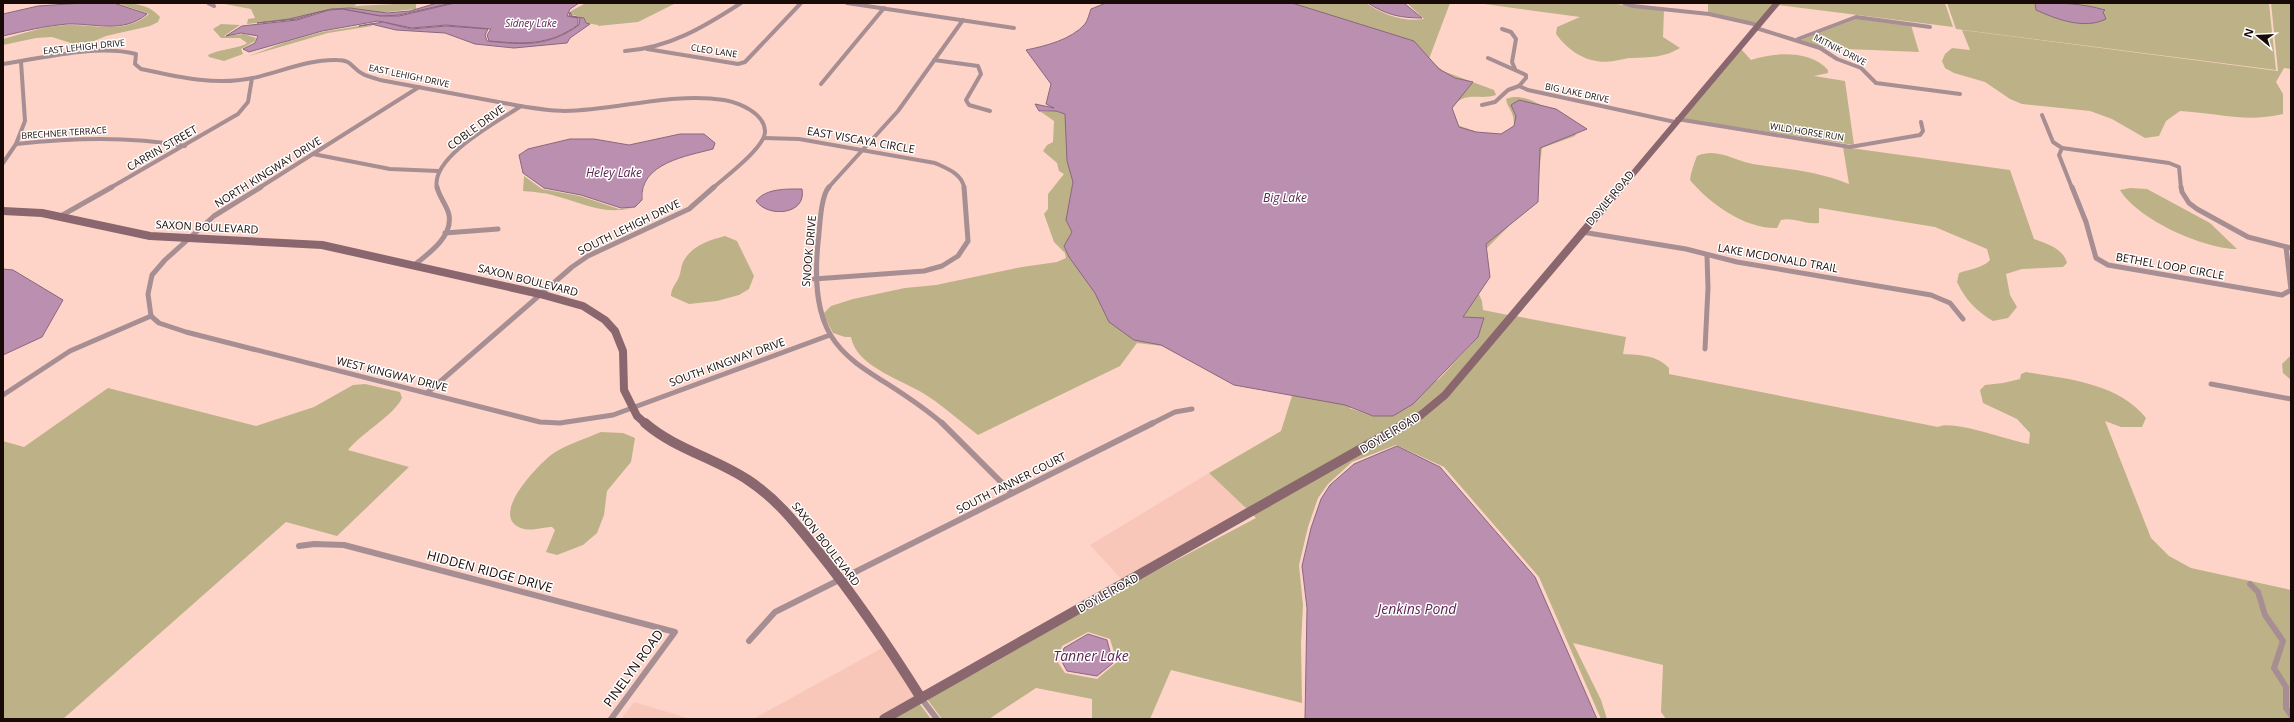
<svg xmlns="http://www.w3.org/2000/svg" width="2294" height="722" font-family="'Open Sans',sans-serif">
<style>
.built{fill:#f8c7ba}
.green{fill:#bdb287;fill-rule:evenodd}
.water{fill:#bb8fb0;stroke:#8a677d}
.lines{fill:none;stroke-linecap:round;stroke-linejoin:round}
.street-far2{stroke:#a78e92;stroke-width:4}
.street-far1{stroke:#a78e92;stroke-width:5}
.street{stroke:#a78e92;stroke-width:6}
.secondary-far2{stroke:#8a676e;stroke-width:6}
.secondary-far1{stroke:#8a676e;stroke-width:8}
.secondary{stroke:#8a676e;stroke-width:10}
.labels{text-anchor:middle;stroke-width:3;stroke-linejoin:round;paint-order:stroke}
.far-street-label{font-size:9px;fill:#180b07;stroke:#fff}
.far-water-label{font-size:10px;font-style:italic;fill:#5b2551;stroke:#fff}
.street-label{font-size:11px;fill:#180b07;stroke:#fff}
.water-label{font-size:12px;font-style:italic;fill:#5b2551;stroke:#fff}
.near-street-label{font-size:13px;fill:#180b07;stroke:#fff}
.near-water-label{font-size:14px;font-style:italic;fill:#5b2551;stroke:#fff}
</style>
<rect width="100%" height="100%" fill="#fed4c9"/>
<g class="built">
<path d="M1209,473l39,37 -125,71 -33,-36z"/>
<path d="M884,647l31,50 -39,22h-123z"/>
<path d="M634,702l57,17h-70z"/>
</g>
<g class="green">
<path d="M117,3c16,0 32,1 43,14l-2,5 -8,4 -44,10 -19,8 -10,1 -25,-8 -16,1 -33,7v-6c21,-6 42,-13 63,-14 29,-1 58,10 83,-11z"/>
<path d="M219,3h139l-4,3 62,-3v6l-37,4 -41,-5 -49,11 -42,5 1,-5 7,-1 -4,-9z"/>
<path d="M586,3h90l-38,19 -40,4v-1l-12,-2 -2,-5 -14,-4 1,-3z"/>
<path d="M1192,3h174c18,12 37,19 58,16l-17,-16h43l-21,56 14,12 51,19 2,5c-17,6 -33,-6 -45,15l6,15 26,9 20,1 11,-10c0,-15 -6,-15 -8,-26 22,-10 54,19 71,32l-2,5 -33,12 -3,23 -31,56 -24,24 -7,39 5,11 1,9 25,5 -66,78 -24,21 -170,96 -39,-37 72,-42 15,-48 -125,-36 -34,-4 -17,23 -142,69c-16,-12 -32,-27 -49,-38 -22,-16 -73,-29 -78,-60h-6l-12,-4 -10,-19 8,-8 22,-7 52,-11 31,-3 86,-18 35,-5 9,-4 -1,-5 -11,-11 -10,-28 4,-5v-15l16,-20 -5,-3 -2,-8 -14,-12 4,-6 6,-3 1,-21 -13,-9 15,-1 12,4zM1459,317l25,2 -6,18 -39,42 -66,37 -24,-8z"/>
<path d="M1477,3h132l55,7 -1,27 17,11c-17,10 -30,9 -48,10 -6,0 -12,2 -18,3 -24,4 -44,-8 -58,-27l1,-7 23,-10z"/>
<path d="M1708,3h67l-18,21 -49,-11z"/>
<path d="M1780,3h165l8,24 -175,-22z"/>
<path d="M1947,3h322l7,67 -320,-41z"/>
<path d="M2271,3h20v66l-7,-1 -8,14 7,12v20c-38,9 -65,-1 -103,-3l-14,10 -7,15 -14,2 -33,-19 -22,-8 -68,-7 -12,-5 -25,-17 -31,-9 -9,-5 -3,-7 3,-7 7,-6 18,2 -8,-20 316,41z"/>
<path d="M1858,18l53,7 8,27 -97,-4 -21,-8z"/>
<path d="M221,24l19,1 -16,11 20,-2 12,4 -1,3 -14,8 2,5 -19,7 -15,-4 -1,-2c12,-6 33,-7 39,-12l-7,-5h-19l-8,-9z"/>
<path d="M371,24l1,2 -44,7 -79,23 37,-14 36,-10z"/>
<path d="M1741,49l10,11c23,-8 60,-10 77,10v3l-14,3 31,5 9,64 -172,-26z"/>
<path d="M1843,147l167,23 24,69c13,5 29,9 33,24l-4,4 -41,2 -16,5 4,21 7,12 -9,11 -15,3c-17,-10 -28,-22 -36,-39l2,-9c11,-4 24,-5 31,-13l-3,-11 -52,-22 -116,-19v15c-13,2 -25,-6 -38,-3l-4,8c-32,1 -67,-24 -87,-48 1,-9 4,-16 7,-24 21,-9 37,5 56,8 33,5 65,7 96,20z"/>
<path d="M524,176l18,13 38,7 39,13 13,-1c-26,7 -48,-4 -73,-11 -11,-4 -24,-5 -36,-6z"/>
<path d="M2130,188l17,1 63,34 27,26c-34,0 -100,-30 -117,-59z"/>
<path d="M725,236l12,5 17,35 -5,13 -10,6 -22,6 -28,3 -18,-8c0,-8 5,-12 8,-19 2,-5 2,-11 4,-15 8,-16 26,-22 42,-26z"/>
<path d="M1515,316l111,21 -3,17c17,1 34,1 46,14v6l269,53c14,-8 72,14 91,17l1,-11 -13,-14 -34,-16 -3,-13 5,-5 18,-2 17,-4 1,-5 5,-2c42,7 92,11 120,46l-4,9h-21l-16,-6 46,117 18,18 22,12 100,22v129h-625l-5,-7 2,-47 -90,-22 28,57 6,19h-6l-62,-142 -95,-110 -48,-22 -44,17 -24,22 -10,14 -10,29 -9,38 4,40 -2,39 1,59 -131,-33 -21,49h-58v-20l-56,-11 -47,31h-47l-15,-20 65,-35 122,-71 142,-75 -3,-3 171,-98zM1088,632l22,7 7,23 -20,17 -32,-6 -8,-12 5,-15z"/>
<path d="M2289,357h2v23l-8,-7 -1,-9z"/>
<path d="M365,384l35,8 2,6c-8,17 -40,35 -54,52l61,17 -72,69 -51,-14 -223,197h-60v-278l21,6 84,-59 148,38 58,-19 39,-22z"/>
<path d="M601,432l22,1 12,5 -4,24 -24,29 -3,24 -7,18 -14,12 -26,10 -11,-3 9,-22 -3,-3c-8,0 -20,4 -28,2 -38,-10 12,-62 27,-74 13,-10 34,-16 50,-23z"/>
<path d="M919,703l12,16h-40z"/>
</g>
<g class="water">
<path d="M84,3h30l33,11c-24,20 -52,9 -80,10 -22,2 -43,7 -64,12v-22l35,-8z"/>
<path d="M437,3h15l-53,12 -18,1 -38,-7 -24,3 -22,7 -40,4 32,-4 42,-10 19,-1 37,5 23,-2z"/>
<path d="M455,3h124l-9,6 -3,7 11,2v7c-30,21 -54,19 -89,16l-2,-6 4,-6 -45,-4 -34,3 -34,-7 -56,10 -73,21 -6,-3 12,-6 3,-7 -17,-3 -15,3 16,-10 55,-6 32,-10 13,-1 38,7h19z"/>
<path d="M1106,3h186l122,38 25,28 16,9 18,4 -21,26 7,19 17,5 25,2 13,-8 2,-10 -5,-11 8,-5 37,9 31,20 -47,19 -2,54 -52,42 4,33 -27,40 21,1 -6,19 -65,67 -20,12h-20l-28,-11 -111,-20 -73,-40 -27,-5 -25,-18 -14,-29 -26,-36 -5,-11 8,-14 -6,-12 7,-38 -6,-21 -2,-47 -9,-3h-17l-4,-7 19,4 -8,-4 5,-20 -25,-34c19,-4 45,-10 59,-26 3,-4 4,-10 6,-15z"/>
<path d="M1368,3h36l18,15c-21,0 -36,-3 -54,-15z"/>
<path d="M2035,3c26,0 46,0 70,7l-2,2 3,7c-22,11 -50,0 -70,-9z"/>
<path d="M570,12l2,4 12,2 2,5 4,1 -20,14 -3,5 -53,5 -39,-4 -30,-11 -49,-3 -25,-6 -12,2 24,-4 28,7 35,-3 42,3 -3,6 2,6c36,4 62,6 92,-16l1,-7 -11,-2z"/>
<path d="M680,134h24l11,9 -2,6c-26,7 -74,14 -71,51l-7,7 -14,1 -40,-13 -37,-7 -21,-15 -4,-18 9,-6 42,-10h24l35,6z"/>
<path d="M802,189c5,26 -34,29 -46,12 10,-13 31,-12 46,-12z"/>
<path d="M3,269l10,1 50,30 -21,37 -39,18z"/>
<path d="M1397,446l43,21 95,110 62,142h-292l2,-111 -5,-42 9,-38 10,-29 9,-14 24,-21z"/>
<path d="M1088,634l19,6 6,23 -16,13 -30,-5 -6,-11 3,-12z"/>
</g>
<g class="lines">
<g class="street-far2">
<path d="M208,3l6,3"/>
<path d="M847,3l167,25"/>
<path d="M1624,3l9,3 76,8 49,11"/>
<path d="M1756,28l64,20 17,11 24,9 15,15 84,11"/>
<path d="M1502,29l9,3 5,7 -4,23 3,7"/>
<path d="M1798,39l58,-22 74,10"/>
<path d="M647,49l91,15 7,-2 56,-59"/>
<path d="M625,51c44,-3 79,-24 116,-48"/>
<path d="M1488,58l38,17v3l-7,8"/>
<path d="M934,60l44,6 3,8 -15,26 3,5 21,6"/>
<path d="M3,64c40,-6 94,-20 133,-10l-1,10 6,5c37,8 74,17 112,9 27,-6 56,-19 84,-18 16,0 14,8 26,14 5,3 12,4 17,6 38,7 75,14 113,21 23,4 48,10 72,10 52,-1 107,-19 159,-11 16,3 40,13 41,31 1,16 -40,46 -52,57"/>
<path d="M821,84l63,-76"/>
<path d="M1482,105l13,-3 13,-12 11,-4 9,4 147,32"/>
<path d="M2042,115l11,27 9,6 -3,7 13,33"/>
<path d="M1677,119l173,28 70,-12 3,-4 -2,-9"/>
<path d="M764,138l35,1 136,24c11,5 28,11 29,25"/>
<path d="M16,144c57,-6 112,-8 169,2"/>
<path d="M2062,148l107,15 10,4 2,21"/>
<path d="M313,154l77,15 48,2"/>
<path d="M3,163l13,-19 9,-23 -4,-59"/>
<path d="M110,188l128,-74 10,-12 4,-24"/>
<path d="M259,188l160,-101"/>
<path d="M437,188c-7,-31 62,-67 84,-82"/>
<path d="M828,188l70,-77 65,-91"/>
</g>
<g class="street-far1">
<path d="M829,187c-9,10 -9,42 -11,56 -12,125 49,115 125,181"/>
<path d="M2072,187l14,35 10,36 12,7 174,30 9,-5 -5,-43"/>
<path d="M2181,187l1,5 7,11 8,6 51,28 43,11"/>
<path d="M59,217l53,-30"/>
<path d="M1582,232l104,17 51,13 194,33 19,8 13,16"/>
<path d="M445,233l53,-4"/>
<path d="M413,266c15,-12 40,-29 36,-51 -2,-10 -10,-18 -12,-28"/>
<path d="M814,279l110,-8 18,-5 16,-10 10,-15 -4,-54"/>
<path d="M151,316l8,7 27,9 354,90 20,1 53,-8 217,-80"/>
<path d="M151,316l-3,-22 4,-19 13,-15 49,-44 47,-29"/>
<path d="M1705,349l3,-61 -1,-32"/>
<path d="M2211,384l80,15"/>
<path d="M427,393l145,-126 16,-11 101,-47 25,-22"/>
<path d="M3,395l67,-44 81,-35"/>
<path d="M1151,424l24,-12 17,-3"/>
</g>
<g class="street">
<path d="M942,423l70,70"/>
<path d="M299,546l15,-2 30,1 331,87 -64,87"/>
<path d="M2250,584l8,8 7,23 18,26 -9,27 12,19v21l5,7"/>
<path d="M749,641l26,-29 378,-189"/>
<path d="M921,698l16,21"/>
</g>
<path class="secondary-far2" d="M1621,188l156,-185"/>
<g class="secondary-far1">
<path d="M3,211l39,2 108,23 172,9 218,49 43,12 22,14 10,11 8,20 1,39 13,26 9,8"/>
<path d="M1405,424l16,-9 24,-20 176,-208"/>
</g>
<g class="secondary">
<path d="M645,423c30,26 70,35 103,57 29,19 49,45 70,71 38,47 71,96 103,147"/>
<path d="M884,719l523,-296"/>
</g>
</g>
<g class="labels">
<g class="far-street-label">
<text transform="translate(84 47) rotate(-6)" y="3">EAST LEHIGH DRIVE</text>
<text transform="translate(1840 50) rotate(27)" y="3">MITNIK DRIVE</text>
<text transform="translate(714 51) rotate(9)" y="3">CLEO LANE</text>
<text transform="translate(409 76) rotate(12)" y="3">EAST LEHIGH DRIVE</text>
<text transform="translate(1577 93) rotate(12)" y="3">BIG LAKE DRIVE</text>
<text transform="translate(1807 132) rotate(9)" y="3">WILD HORSE RUN</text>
<text transform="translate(64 133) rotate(-4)" y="3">BRECHNER TERRACE</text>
</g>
<g class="far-water-label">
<text x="531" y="27">Sidney Lake</text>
</g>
<g class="street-label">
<text transform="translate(476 127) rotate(-36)" y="4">COBLE DRIVE</text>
<text transform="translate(861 140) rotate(10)" y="4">EAST VISCAYA CIRCLE</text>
<text transform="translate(162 148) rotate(-30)" y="4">CARRIN STREET</text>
<text transform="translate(268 172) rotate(-32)" y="4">NORTH KINGWAY DRIVE</text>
<text transform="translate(1610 198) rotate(-50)" y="4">DOYLE ROAD</text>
<text transform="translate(207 227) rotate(3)" y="4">SAXON BOULEVARD</text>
<text transform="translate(629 227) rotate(-26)" y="4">SOUTH LEHIGH DRIVE</text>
<text transform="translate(809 251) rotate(-85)" y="4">SNOOK DRIVE</text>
<text transform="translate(1778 258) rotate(10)" y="4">LAKE MCDONALD TRAIL</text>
<text transform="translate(2170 266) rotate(10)" y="4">BETHEL LOOP CIRCLE</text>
<text transform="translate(528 280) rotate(14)" y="4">SAXON BOULEVARD</text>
<text transform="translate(727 362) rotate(-20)" y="4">SOUTH KINGWAY DRIVE</text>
<text transform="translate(392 374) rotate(14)" y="4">WEST KINGWAY DRIVE</text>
<text transform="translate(1390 433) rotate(-31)" y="4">DOYLE ROAD</text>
<text transform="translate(1011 483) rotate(-27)" y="4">SOUTH TANNER COURT</text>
<text transform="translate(826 544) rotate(52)" y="4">SAXON BOULEVARD</text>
<text transform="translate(1108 593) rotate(-29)" y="4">DOYLE ROAD</text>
</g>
<g class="water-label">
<text x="614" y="177">Heley Lake</text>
<text x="1285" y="202">Big Lake</text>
</g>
<g class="near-street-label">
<text transform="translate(490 571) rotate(15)" y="5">HIDDEN RIDGE DRIVE</text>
<text transform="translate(633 668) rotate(-54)" y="5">PINELYN ROAD</text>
</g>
<g class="near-water-label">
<text x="1417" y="614">Jenkins Pond</text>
<text x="1091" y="661">Tanner Lake</text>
</g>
</g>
<rect width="2294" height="722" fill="none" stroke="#180b07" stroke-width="8"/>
<g transform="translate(2258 36) rotate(288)" stroke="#ffffff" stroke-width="3" paint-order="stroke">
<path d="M0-3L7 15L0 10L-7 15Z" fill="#180b07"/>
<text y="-6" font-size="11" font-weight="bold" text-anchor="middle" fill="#180b07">N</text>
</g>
</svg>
